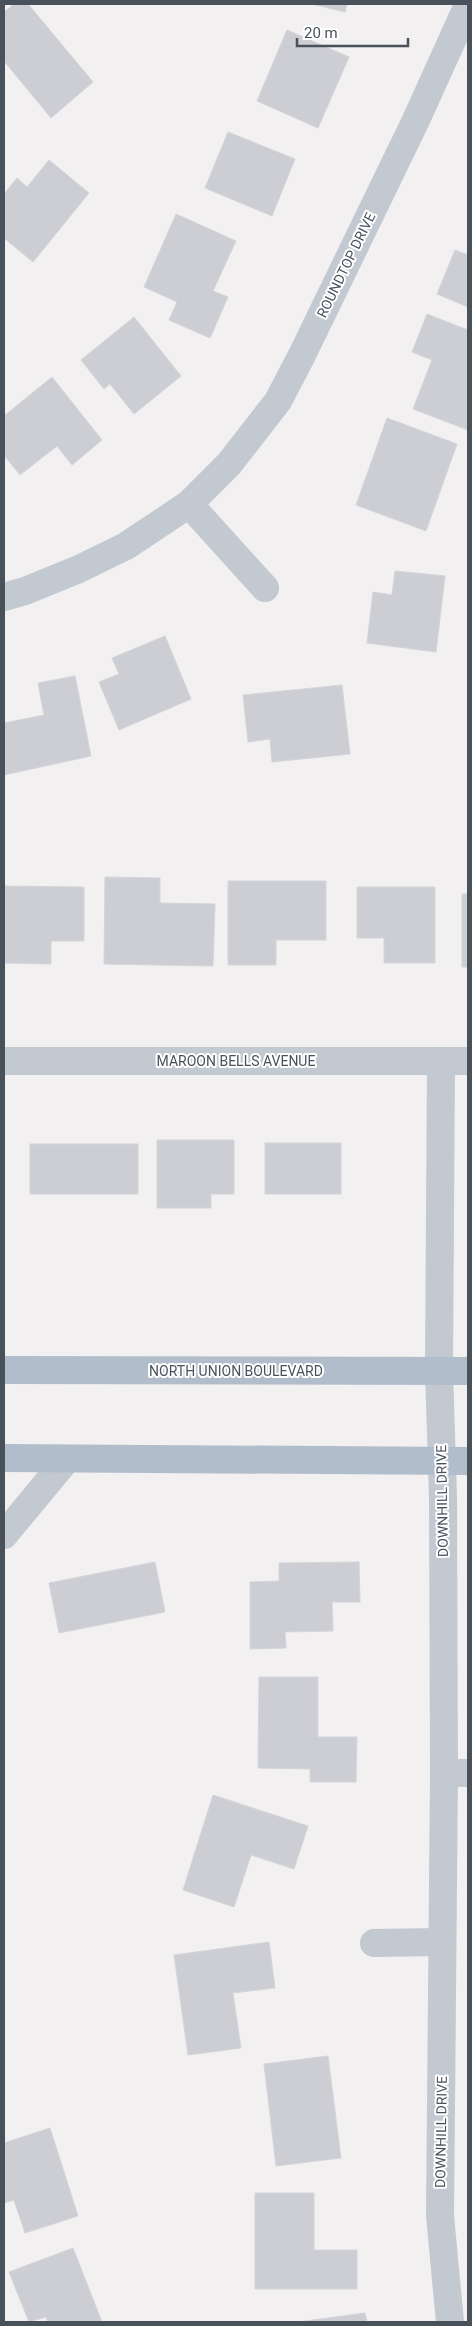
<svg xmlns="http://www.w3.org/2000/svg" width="472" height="2326" font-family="Roboto,sans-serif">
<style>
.building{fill:#cdced4;stroke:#d4d5da}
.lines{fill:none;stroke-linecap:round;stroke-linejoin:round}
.street{stroke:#c2c9d0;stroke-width:28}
.primary{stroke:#b2bdcc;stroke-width:28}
.labels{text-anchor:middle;stroke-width:4;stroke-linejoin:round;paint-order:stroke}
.street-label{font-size:14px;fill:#49515b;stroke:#fff}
</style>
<rect width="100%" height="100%" fill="#f2f0f0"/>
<g class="building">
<path d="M14,4h14l65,78 -42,36 -47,-57v-49z"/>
<path d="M312,4h35l-2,8z"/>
<path d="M287,30l62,27 -31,71 -61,-27z"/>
<path d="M228,132l67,27 -23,57 -67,-28z"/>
<path d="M49,160l40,33 -56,69 -29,-24v-44l13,-16 10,9z"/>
<path d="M176,214l60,27 -23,50 15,6 -18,41 -41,-18 8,-18 -33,-15z"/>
<path d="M455,250l13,5v52l-31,-13z"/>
<path d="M427,314l41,16v100l-55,-21 19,-49 -20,-8z"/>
<path d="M134,317l47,59 -47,38 -24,-30 -6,5 -23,-29z"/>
<path d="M52,377l50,63 -30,25 -15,-19 -37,29 -16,-20v-39z"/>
<path d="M387,418l70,26 -31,87 -70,-26z"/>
<path d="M395,571l50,5 -9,76 -69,-9 6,-51 19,3z"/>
<path d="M165,636l26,63 -72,31 -20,-48 20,-8 -7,-16z"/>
<path d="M75,676l16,80 -87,19v-52l40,-8 -6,-32z"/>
<path d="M342,685l8,69 -78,8 -2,-23 -22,3 -5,-47z"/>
<path d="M105,877l55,1v25l55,1 -2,62 -109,-2z"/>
<path d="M228,881h98v59h-50v25h-48z"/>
<path d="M4,886l80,1v54h-33v23l-47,-1z"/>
<path d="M357,887h78v76h-51v-25h-27z"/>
<rect x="462" y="894" width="6" height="73"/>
<path d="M157,1140h77v54h-23v14h-54z"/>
<rect x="265" y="1143" width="76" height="51"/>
<rect x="30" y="1144" width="108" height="50"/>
<path d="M155,1562l10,50 -106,21 -10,-50z"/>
<path d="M359,1562l1,40h-28l1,29 -48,1 1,16 -36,1v-67l29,-1v-18z"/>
<path d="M259,1677h59v60h39l-1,45h-46v-13l-52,-1z"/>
<path d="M213,1795l95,31 -14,43 -43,-14 -17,52 -51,-17z"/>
<path d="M269,1942l6,46 -42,5 8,55 -53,7 -14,-100z"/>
<path d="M328,2056l13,102 -65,8 -12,-102z"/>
<path d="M50,2128l28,88 -53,17 -11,-33 -10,3v-60z"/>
<path d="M255,2193h59v57h43v39h-102z"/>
<path d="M73,2248l29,74h-54l-2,-5 -17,5 -20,-50z"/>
<path d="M365,2313l2,9h-69z"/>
</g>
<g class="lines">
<g class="street">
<path d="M189,504l76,84"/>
<path d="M4,597l21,-6 54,-22 47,-23 63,-42 40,-40 49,-63 24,-46 114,-235 52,-115"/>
<path d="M4,1061h464"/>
<path d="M441,1061l-2,310 4,127 1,275 -4,443 10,106"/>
<path d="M4,1535l63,-76"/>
<path d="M444,1773h24"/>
<path d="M374,1943l68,-1"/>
</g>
<g class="primary">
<path d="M4,1370l464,1"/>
<path d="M4,1458l464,3"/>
</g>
</g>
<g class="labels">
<g class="street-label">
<text transform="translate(346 265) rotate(-64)" y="5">ROUNDTOP DRIVE</text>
<text x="236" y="1066">MAROON BELLS AVENUE</text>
<text x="236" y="1376">NORTH UNION BOULEVARD</text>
<text transform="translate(442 1501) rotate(-91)" y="5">DOWNHILL DRIVE</text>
<text transform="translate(441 2132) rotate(-89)" y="5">DOWNHILL DRIVE</text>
</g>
</g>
<rect width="472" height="2326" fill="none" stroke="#49515b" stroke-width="10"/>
<path d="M297 38v8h111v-8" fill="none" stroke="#49515b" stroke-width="2.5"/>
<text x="304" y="38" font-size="15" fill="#49515b" stroke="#ffffff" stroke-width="4" paint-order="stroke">20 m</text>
</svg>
